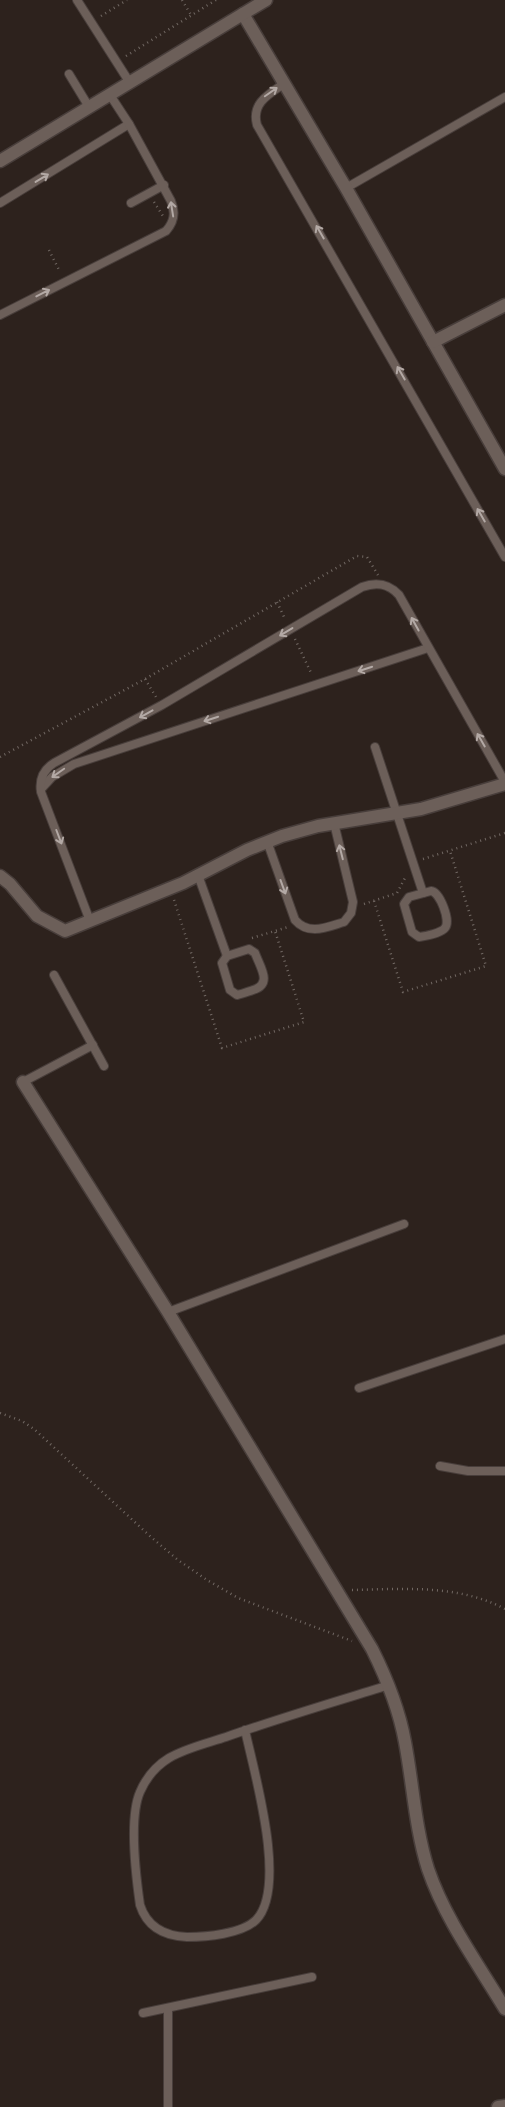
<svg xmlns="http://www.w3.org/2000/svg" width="505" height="2107" font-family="Rubik,sans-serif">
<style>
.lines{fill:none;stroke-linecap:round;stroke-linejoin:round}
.lane-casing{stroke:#483e3b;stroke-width:10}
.street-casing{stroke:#483e3b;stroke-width:15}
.path{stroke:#716863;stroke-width:2.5;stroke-dasharray:1 4;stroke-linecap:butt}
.lane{stroke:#6c5f59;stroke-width:8}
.street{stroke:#6c5f59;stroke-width:12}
.oneway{stroke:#b3a9a5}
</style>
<rect width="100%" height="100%" fill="#2d221d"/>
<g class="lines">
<defs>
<g id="lane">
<path d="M77,0l53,83"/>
<path d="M69,74l20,33"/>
<path d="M285,83c-16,11 -34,20 -28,42l248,432"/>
<path d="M346,188l159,-91"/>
<path d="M0,203l129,-79"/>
<path d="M131,203l33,-18"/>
<path d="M0,315l166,-84c8,-9 10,-18 5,-30l-42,-77 -19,-29"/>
<path d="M375,747l48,146"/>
<path d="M41,789l11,-12 22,-13 354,-116"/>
<path d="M267,841l28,79c14,16 32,7 49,2l7,-9 2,-11 -19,-79"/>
<path d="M198,875l29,81"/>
<path d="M431,891c9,1 20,30 14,37 -4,5 -19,8 -26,9l-7,-5 -8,-28 5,-7z"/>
<path d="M90,921l-49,-129c-2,-13 2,-22 13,-29l108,-58 200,-118c14,-5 26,-4 37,8l106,187"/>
<path d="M249,949l6,4c5,14 18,31 -2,37 -6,2 -11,4 -16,5l-7,-5 -8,-27 5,-7z"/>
<path d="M54,975l50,91"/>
<path d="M23,1082l70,-37"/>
<path d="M168,1312l236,-88"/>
<path d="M359,1388l146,-49"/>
<path d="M440,1466l28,5h37"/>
<path d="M245,1730c9,42 43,157 11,190 -14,14 -50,17 -69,17 -23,-1 -40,-10 -47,-32 -4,-28 -11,-88 0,-113 6,-14 16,-26 29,-34 17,-10 39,-15 57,-21 54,-19 109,-35 163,-52"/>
<path d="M143,2013l169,-36"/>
<path d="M168,2107v-98"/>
</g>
<g id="street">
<path d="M243,14l103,174 159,281"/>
<path d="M0,161l266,-161"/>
<path d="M433,342l72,-37"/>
<path d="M0,876l10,8 27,32 28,15 118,-48 64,-33 35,-14 36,-10 103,-17 84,-25"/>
<path d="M23,1082l145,230 204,337c15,30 27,60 33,93 8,42 10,86 23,127 17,50 50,95 77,140"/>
<path d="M498,2107l7,-1"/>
</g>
</defs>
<use href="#lane" class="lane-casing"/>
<use href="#street" class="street-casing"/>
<g class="path">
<path d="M182,0l9,15"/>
<path d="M101,16l26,-16"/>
<path d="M126,56l90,-56"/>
<path d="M154,202l9,14"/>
<path d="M49,250l11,22"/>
<path d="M277,602l8,17"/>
<path d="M295,639l17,36"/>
<path d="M145,679l11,18"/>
<path d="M0,757l145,-78 212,-123 10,1 11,18"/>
<path d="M423,859l82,-26"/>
<path d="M174,900l48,148 82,-26 -29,-91"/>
<path d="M374,901l29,91 83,-26 -36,-115"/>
<path d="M364,904l33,-11 8,-15"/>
<path d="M252,938l36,-11"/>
<path d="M0,1413l22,8 12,8 117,108 27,23 29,20 31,18 114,43"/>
<path d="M352,1590c51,-1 106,-6 153,19"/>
</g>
<use href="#lane" class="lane"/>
<use href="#street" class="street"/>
</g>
<defs><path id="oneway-shaft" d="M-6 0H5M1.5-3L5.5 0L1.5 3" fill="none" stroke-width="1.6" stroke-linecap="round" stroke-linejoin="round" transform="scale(1.25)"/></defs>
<g class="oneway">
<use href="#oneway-shaft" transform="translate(271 92) rotate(-35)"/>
<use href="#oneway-shaft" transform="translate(42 178) rotate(-31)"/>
<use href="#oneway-shaft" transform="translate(172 209) rotate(-99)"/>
<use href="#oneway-shaft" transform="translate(320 232) rotate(-120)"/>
<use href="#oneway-shaft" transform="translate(43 293) rotate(-27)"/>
<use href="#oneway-shaft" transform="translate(401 373) rotate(-120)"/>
<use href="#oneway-shaft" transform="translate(481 515) rotate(-120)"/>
<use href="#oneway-shaft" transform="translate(415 624) rotate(-119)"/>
<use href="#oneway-shaft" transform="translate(286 632) rotate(149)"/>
<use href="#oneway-shaft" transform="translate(365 669) rotate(162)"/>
<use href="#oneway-shaft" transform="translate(146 714) rotate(151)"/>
<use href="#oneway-shaft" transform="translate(211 719) rotate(162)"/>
<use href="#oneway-shaft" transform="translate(481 740) rotate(-120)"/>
<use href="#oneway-shaft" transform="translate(58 773) rotate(145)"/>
<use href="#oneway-shaft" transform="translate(59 837) rotate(69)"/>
<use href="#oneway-shaft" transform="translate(341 852) rotate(-104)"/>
<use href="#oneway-shaft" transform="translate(283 887) rotate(70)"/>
</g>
</svg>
